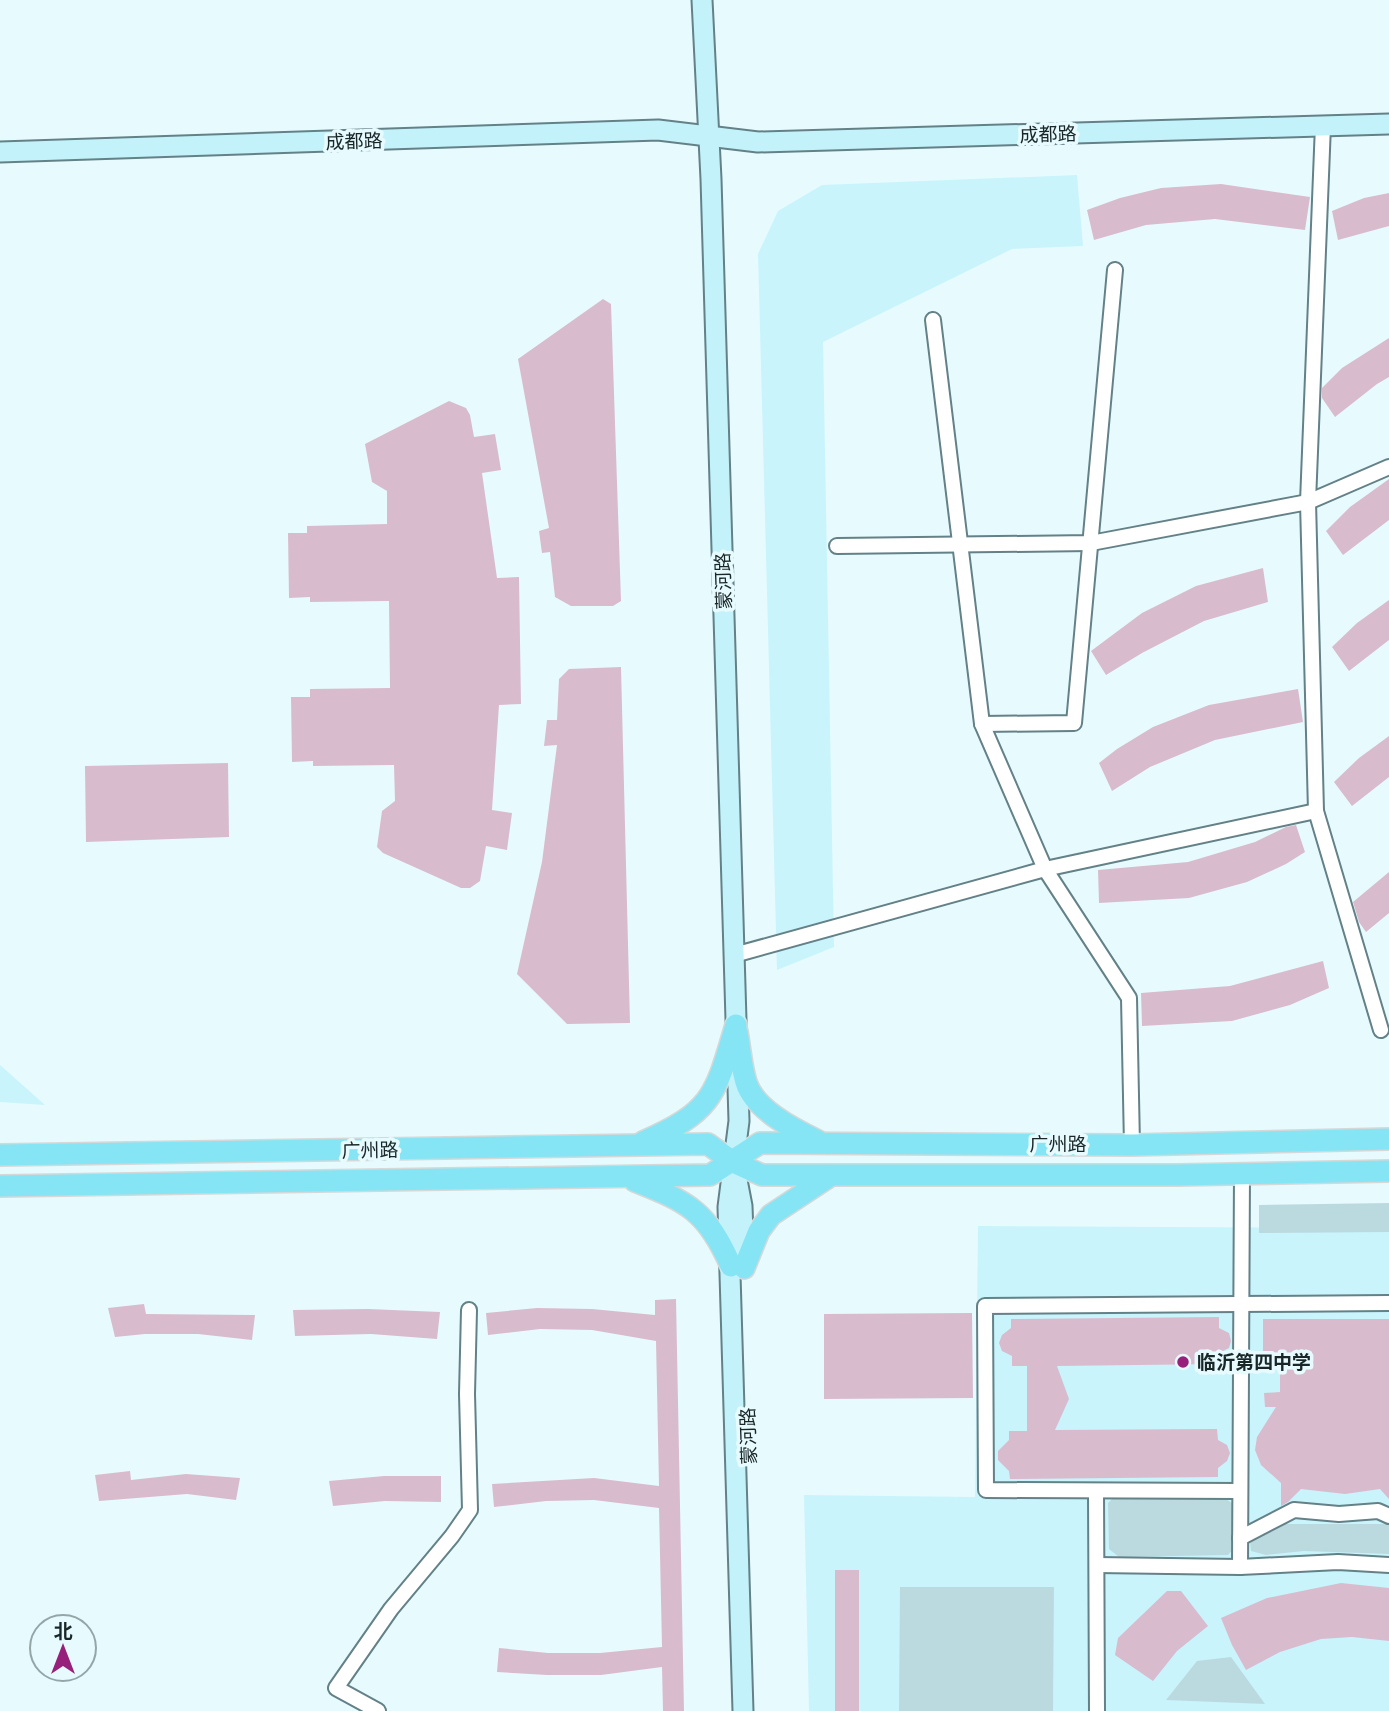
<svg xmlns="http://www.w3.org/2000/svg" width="1389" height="1711" font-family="'Fira Sans Condensed','Noto Sans SC',sans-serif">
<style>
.built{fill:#c9f4fc}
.green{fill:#bbdae0}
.building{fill:#d9bbce}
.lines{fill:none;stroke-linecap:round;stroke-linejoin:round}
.street-casing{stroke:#638187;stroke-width:18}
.secondary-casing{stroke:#638187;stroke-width:23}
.primary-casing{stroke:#d6d8d8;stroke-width:24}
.street{stroke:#fff;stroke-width:14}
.secondary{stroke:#c3f2fa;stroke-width:19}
.primary{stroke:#86e5f4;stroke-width:21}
.poi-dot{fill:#97207b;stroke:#e7fbfe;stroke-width:2.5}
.labels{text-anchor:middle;stroke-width:7;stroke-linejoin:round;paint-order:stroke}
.street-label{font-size:19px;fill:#1a2729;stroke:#e7fbfe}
.poi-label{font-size:19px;font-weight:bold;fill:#1a2729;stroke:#e7fbfe;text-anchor:start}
</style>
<rect width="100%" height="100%" fill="#e7fbfe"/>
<g class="built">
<path d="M1077,175l6,71 -71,3 -189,93 11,605 -57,23 -19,-716 20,-43 44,-26z"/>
<path d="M0,1065l45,40 -45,-3z"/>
<path d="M978,1226l411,2v483h-580l-5,-216 171,2z"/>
</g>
<g class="green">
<path d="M1389,1203v29l-130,1v-28z"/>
<path d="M1113,1498l113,1 7,5 1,44 -6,7 -109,2 -10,-8 -1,-46z"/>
<path d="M1284,1524h105v30l-85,-3 -38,4 -15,-4 -1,-10z"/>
<path d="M900,1587h154l-1,124h-154z"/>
<path d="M1231,1657l34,47 -99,-4 31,-39z"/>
</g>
<g class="building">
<path d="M1221,184l89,13 -5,33 -90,-11 -69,6 -52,15 -7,-30 33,-12 41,-10z"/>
<path d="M1389,193v33l-51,14 -6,-29 32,-13z"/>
<path d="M603,299l8,5 10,297 -8,5h-42l-16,-9 -5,-45 -8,1 -3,-22 10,-3 -31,-169z"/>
<path d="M1389,338v39l-12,7 -42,33 -13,-19v-10l20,-20z"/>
<path d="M449,401l17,7 4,7 4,22 21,-3 6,36 -19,3 15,105 22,-1 2,127 -22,1 -7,105 20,3 -5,37 -21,-4 -6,35 -10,7h-9l-78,-35 -6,-6 5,-36 13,-10 -1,-36 -81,1v-5l-21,1 -1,-65h19v-8l80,-1 -1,-87 -79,1v-5l-21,1 -1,-65h19v-7l80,-2v-33l-15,-9 -7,-38z"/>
<path d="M1389,479v41l-46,35 -17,-24 24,-24z"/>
<path d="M1263,568l5,34 -64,19 -62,32 -36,22 -15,-24 51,-38 54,-27z"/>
<path d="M1389,600v40l-40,31 -17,-24 25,-24z"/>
<path d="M621,667l9,356 -63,1 -50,-50 25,-112 15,-117 -13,1 3,-26h10l2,-41 10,-10z"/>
<path d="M1298,689l5,33 -88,18 -65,27 -38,24 -13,-28 18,-14 36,-22 56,-22z"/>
<path d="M1389,736v41l-37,29 -18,-24 25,-24z"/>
<path d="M228,763l1,74 -143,5 -1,-76z"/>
<path d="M1296,825l9,27 -19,12 -39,18 -58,16 -90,5 -1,-33 90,-8 67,-20 31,-15z"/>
<path d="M1389,872v41l-23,19 -7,-10 -6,-20z"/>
<path d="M1323,961l6,27 -39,17 -58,16 -90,5 -1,-33 89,-7z"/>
<path d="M676,1299l8,412h-21l-1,-44 -61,8h-54l-50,-3 2,-24 49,5h52l62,-6 -3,-139 -65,-8 -48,1 -52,6 -2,-23 102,-6 65,8 -3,-145 -64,-11 -52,-1 -52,6 -2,-22 51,-5 55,1 63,6v-15z"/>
<path d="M144,1304l2,10 109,1 -3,25 -54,-6h-53l-30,3 -7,-29z"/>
<path d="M368,1309l72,3 -3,27 -66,-5 -76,2 -2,-26z"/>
<path d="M972,1313l1,85 -149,1v-85z"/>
<path d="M1219,1317v11l10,5 2,8 -2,7 -10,5v11l-162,2 12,33 -14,31 162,-1 1,11 9,5 3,8 -3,8 -9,7v9l-208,2 -1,-8 -11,-11v-9l11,-11v-9h18v-65h-15v-10l-10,-5 -3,-8 3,-8 9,-7v-9z"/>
<path d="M1263,1319h126v180l-9,-10 -35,5 -44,-5 -13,13 -7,4v-23l-20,-18 -6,-15 2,-13 19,-30h-11l-1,-14 16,-1v-36h-17z"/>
<path d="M130,1471l1,9 55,-6 54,4 -4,22 -49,-6 -88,7 -4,-26z"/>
<path d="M384,1476h57v26l-56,-1 -52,5 -4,-25z"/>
<rect x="835" y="1570" width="24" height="141"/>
<path d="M1341,1583l48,5v53l-37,-4 -31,2 -41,13 -34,18 -14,-25 -11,-27 46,-20z"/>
<path d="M1167,1591h14l27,35 -31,25 -24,30 -38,-26 3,-17z"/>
</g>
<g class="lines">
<defs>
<g id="street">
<path d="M1323,125l-15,377 8,309 65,219"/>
<path d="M933,320l49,404 63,145 84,129 3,147"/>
<path d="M837,546l254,-3 217,-41 81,-35"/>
<path d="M982,724l92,-1 41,-453"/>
<path d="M734,955l311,-86 271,-58"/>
<path d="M1096,1491l1,220"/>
<path d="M1240,1491l-254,-1 -1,-184 404,-3"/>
<path d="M1240,1538l54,-28 45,4 39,-3 11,5"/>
<path d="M1097,1565l143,2 98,-5 51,3"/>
<path d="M1240,1567l2,-394"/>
<path d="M378,1711l-42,-23 55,-79 61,-73 18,-26 -3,-116 2,-84"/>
</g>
<g id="secondary">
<path d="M702,0l9,179 28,942 -11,86 15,504"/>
<path d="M0,152l658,-22 100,12 631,-18"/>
<path d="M737,1180l5,26 2,55"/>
</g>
<g id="primary">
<path d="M737,1032c3,16 4,34 9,50 8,27 47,47 72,59"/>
<path d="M643,1142c71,-31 72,-47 93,-117"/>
<path d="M0,1155l708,-11 25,18 29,13h416l211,-4"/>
<path d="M635,1181c53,21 72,30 96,85"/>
<path d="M0,1186l710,-11 50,-32 372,2 257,-6"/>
<path d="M744,1268l15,-37 12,-16 59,-39"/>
</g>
</defs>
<use href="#street" class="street-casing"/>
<use href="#secondary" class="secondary-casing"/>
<use href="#primary" class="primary-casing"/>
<use href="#street" class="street"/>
<use href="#secondary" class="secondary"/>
<use href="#primary" class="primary"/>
</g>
<circle class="poi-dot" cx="1183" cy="1362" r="7"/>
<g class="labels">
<g class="street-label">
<text transform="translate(1048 134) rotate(-2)" y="7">成都路</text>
<text transform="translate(354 141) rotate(-2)" y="7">成都路</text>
<text transform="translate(723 581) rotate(-92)" y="7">蒙河路</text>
<text x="1058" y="1151">广州路</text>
<text transform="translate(370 1150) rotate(-1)" y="7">广州路</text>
<text transform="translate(748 1436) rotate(-92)" y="7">蒙河路</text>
</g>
<g class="poi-label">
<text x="1197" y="1369">临沂第四中学</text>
</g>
</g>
<g transform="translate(63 1648)"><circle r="33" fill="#e7fbfe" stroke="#95a6a9" stroke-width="2"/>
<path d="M0-5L12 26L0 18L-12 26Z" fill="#97207b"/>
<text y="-10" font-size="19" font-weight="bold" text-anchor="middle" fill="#1a2729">北</text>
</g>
</svg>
